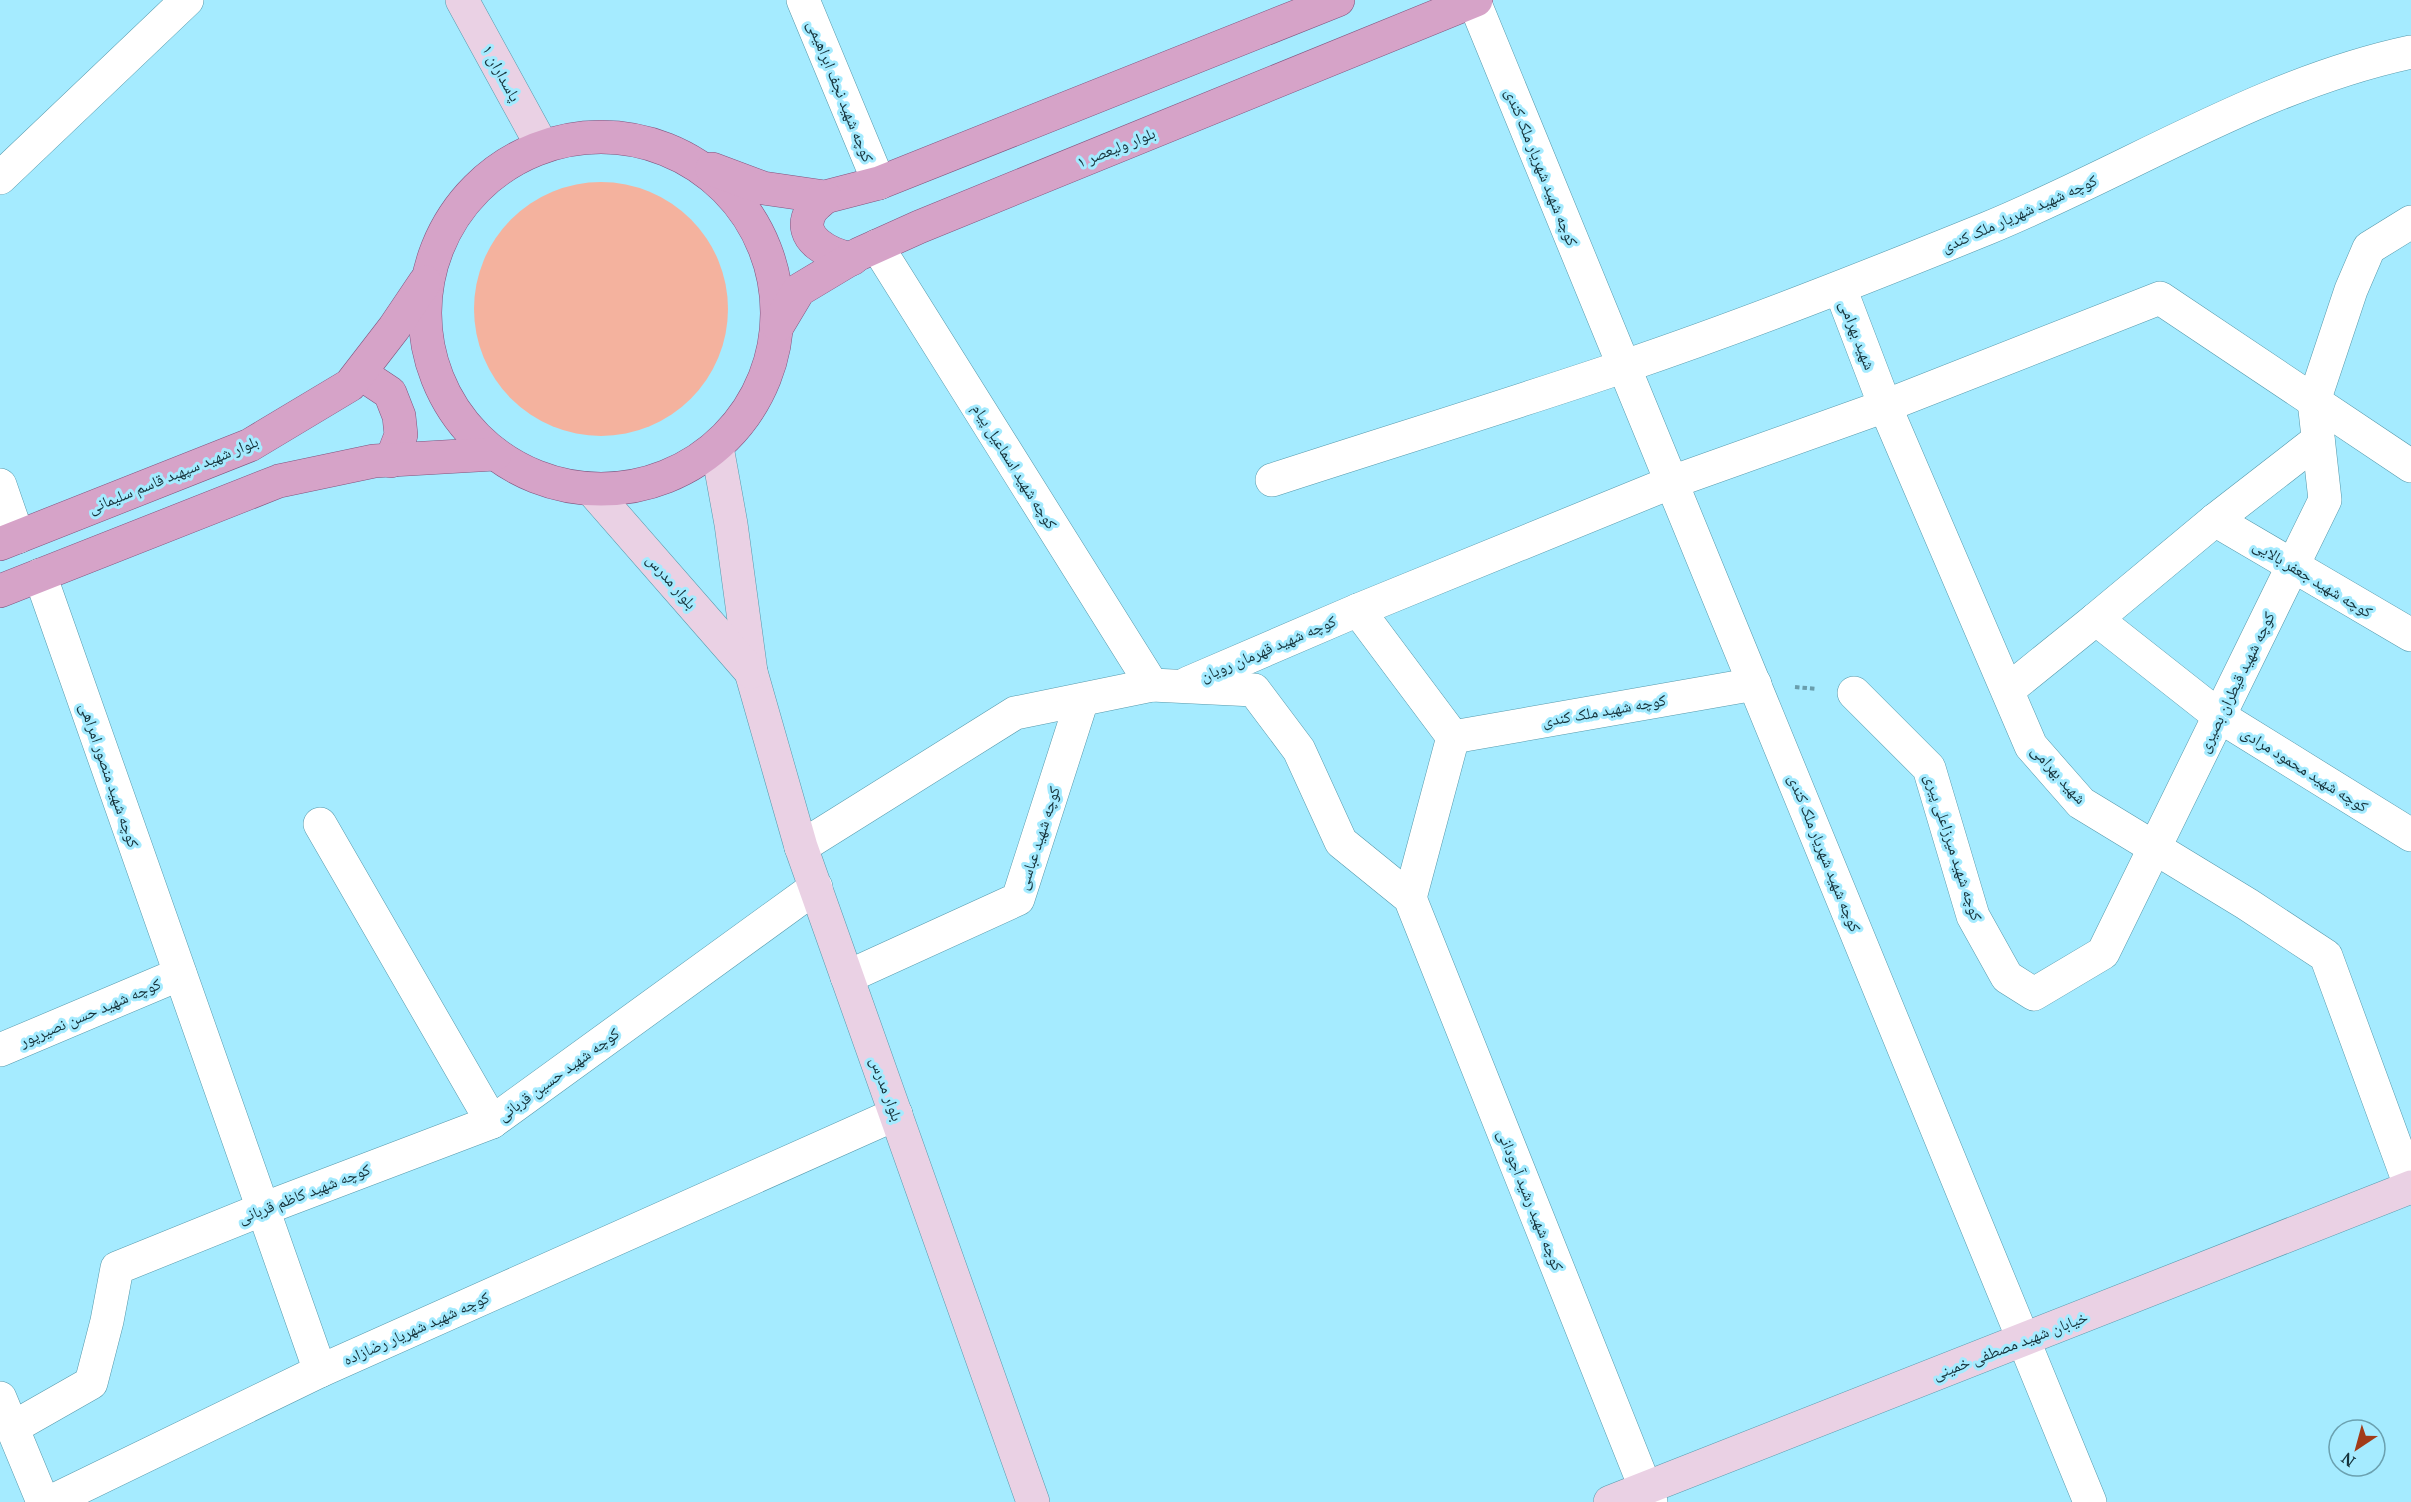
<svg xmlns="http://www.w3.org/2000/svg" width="2411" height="1502" font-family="'PT Serif','Noto Naskh Arabic',serif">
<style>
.green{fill:#f4b29e}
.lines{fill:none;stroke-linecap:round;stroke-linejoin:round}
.street-casing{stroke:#5599ac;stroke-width:34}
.secondary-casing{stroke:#5599ac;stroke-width:34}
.primary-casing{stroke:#80547f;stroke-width:34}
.path{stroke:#699ead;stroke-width:4;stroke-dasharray:4.5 3;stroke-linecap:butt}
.street{stroke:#fff;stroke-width:33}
.secondary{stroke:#ead1e4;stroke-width:33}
.primary{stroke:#d6a3c8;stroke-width:33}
.labels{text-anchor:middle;stroke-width:6;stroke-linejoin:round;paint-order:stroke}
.street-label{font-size:16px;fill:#15323a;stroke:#a5ebff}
</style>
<rect width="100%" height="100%" fill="#a5ebff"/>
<circle class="green" cx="601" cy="309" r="127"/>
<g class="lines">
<defs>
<g id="street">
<path d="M803,0l76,183"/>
<path d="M1474,1l616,1501"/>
<path d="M0,178l187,-178"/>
<path d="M877,246l275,439"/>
<path d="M1840,288l45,118 146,340 50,57 166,101 79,52 85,232"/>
<path d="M2318,440l-103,80 -119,99 123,97 192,119"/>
<path d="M1272,480c117,-38 234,-74 350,-113 124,-42 245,-90 366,-139 141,-58 273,-144 423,-176"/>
<path d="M0,485l18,52"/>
<path d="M2215,520l196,115"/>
<path d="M40,575l280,796 576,-257"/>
<path d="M1358,610l95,127 -43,161"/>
<path d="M1188,683l170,-73 314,-128 213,-76 275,-108 251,168"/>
<path d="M2008,690l88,-71"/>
<path d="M1854,693l75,75 44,148 34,61 27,17 69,-41 222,-453 -11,-99 37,-111 18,-42 42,-26"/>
<path d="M1453,737l302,-53"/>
<path d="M320,824l172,298 324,-235"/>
<path d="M801,847l214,-134 137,-28 102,5 45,60 42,92 69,56 241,604"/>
<path d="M847,977l171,-78 64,-199"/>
<path d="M0,1050l180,-76"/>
<path d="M0,1398l43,104"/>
<path d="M12,1428l79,-45 16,-62 10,-53 146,-59 229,-87"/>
<path d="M50,1502l270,-131"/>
</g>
<g id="secondary">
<path d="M462,0l80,146"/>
<path d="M717,447l14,77 20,148 50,175 232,655"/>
<path d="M592,490l159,182"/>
<path d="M1610,1502l801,-315"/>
</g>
<g id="primary">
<circle cx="601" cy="313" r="176"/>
<path d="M712,169l51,19 62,9 54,-14 459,-183"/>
<path d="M825,197c-4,4 -11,9 -14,14 -16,28 20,44 41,48"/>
<path d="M778,325l21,-35 60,-36 60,-27 557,-227"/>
<path d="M360,373l30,20 9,23 2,19 -10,26"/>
<path d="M0,544l250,-99 100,-60 44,-57 31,-46"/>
<path d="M0,591l279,-110 95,-20 121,-7"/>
</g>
</defs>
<use href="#street" class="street-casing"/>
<use href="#secondary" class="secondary-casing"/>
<use href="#primary" class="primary-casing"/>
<path class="path" d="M1795,687l22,2"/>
<use href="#street" class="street"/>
<use href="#secondary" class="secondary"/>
<use href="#primary" class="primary"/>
</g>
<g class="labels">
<g class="street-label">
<text transform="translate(502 73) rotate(61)" y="6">پاسداران ۱</text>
<text transform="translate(841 91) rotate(68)" y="6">کوچه شهید نجف ابراهیمی</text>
<text transform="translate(1116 147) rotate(-22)" y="6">بلوار ولیعصر ۱</text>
<text transform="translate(1542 167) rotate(68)" y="6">کوچه شهید شهریار ملک کندی</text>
<text transform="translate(2019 213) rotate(-24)" y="6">کوچه شهید شهریار ملک کندی</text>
<text transform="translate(1858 335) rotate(69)" y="6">شهید بهرامی</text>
<text transform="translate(1015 466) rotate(58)" y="6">کوچه شهید اسماعیل پیام</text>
<text transform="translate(173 474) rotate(-22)" y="6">بلوار شهید سپهبد قاسم سلیمانی</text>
<text transform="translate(2313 578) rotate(31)" y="6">کوچه شهید جعفر بالایی</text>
<text transform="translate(672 581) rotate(49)" y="6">بلوار مدرس</text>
<text transform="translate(1268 648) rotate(-23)" y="6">کوچه شهید قهرمان رویان</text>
<text transform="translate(2236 682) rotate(-64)" y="6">کوچه شهید قیطران بصیری</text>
<text transform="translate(1604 710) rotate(-10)" y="6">کوچه شهید ملک کندی</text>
<text transform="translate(2305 769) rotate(32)" y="6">کوچه شهید محمود مرادی</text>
<text transform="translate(2059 774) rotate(48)" y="6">شهید بهرامی</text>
<text transform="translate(110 775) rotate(71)" y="6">کوچه شهید منصور امراهی</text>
<text transform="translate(1038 838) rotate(-72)" y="6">کوچه شهید عباسی</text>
<text transform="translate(1954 847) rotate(72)" y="6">کوچه شهید میرزاعلی پیری</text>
<text transform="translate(1825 853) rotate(68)" y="6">کوچه شهید شهریار ملک کندی</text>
<text transform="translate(90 1012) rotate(-23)" y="6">کوچه شهید حسن نصیرپور</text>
<text transform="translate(558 1074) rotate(-36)" y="6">کوچه شهید حسین قربانی</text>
<text transform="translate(887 1089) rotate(70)" y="6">بلوار مدرس</text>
<text transform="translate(304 1193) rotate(-21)" y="6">کوچه شهید کاظم قربانی</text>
<text transform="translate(1531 1200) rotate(68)" y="6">کوچه شهید رشید آجودانی</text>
<text transform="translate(416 1328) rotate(-24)" y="6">کوچه شهید شهریار رضازاده</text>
<text transform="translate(2010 1345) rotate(-21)" y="6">خیابان شهید مصطفی خمینی</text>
</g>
</g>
<g transform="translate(2357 1448) rotate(216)"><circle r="28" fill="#a5ebff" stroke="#6ba1b0" stroke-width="1.5"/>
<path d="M0-4.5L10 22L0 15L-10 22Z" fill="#a23b18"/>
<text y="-9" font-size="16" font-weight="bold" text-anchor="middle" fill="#15323a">N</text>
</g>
</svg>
